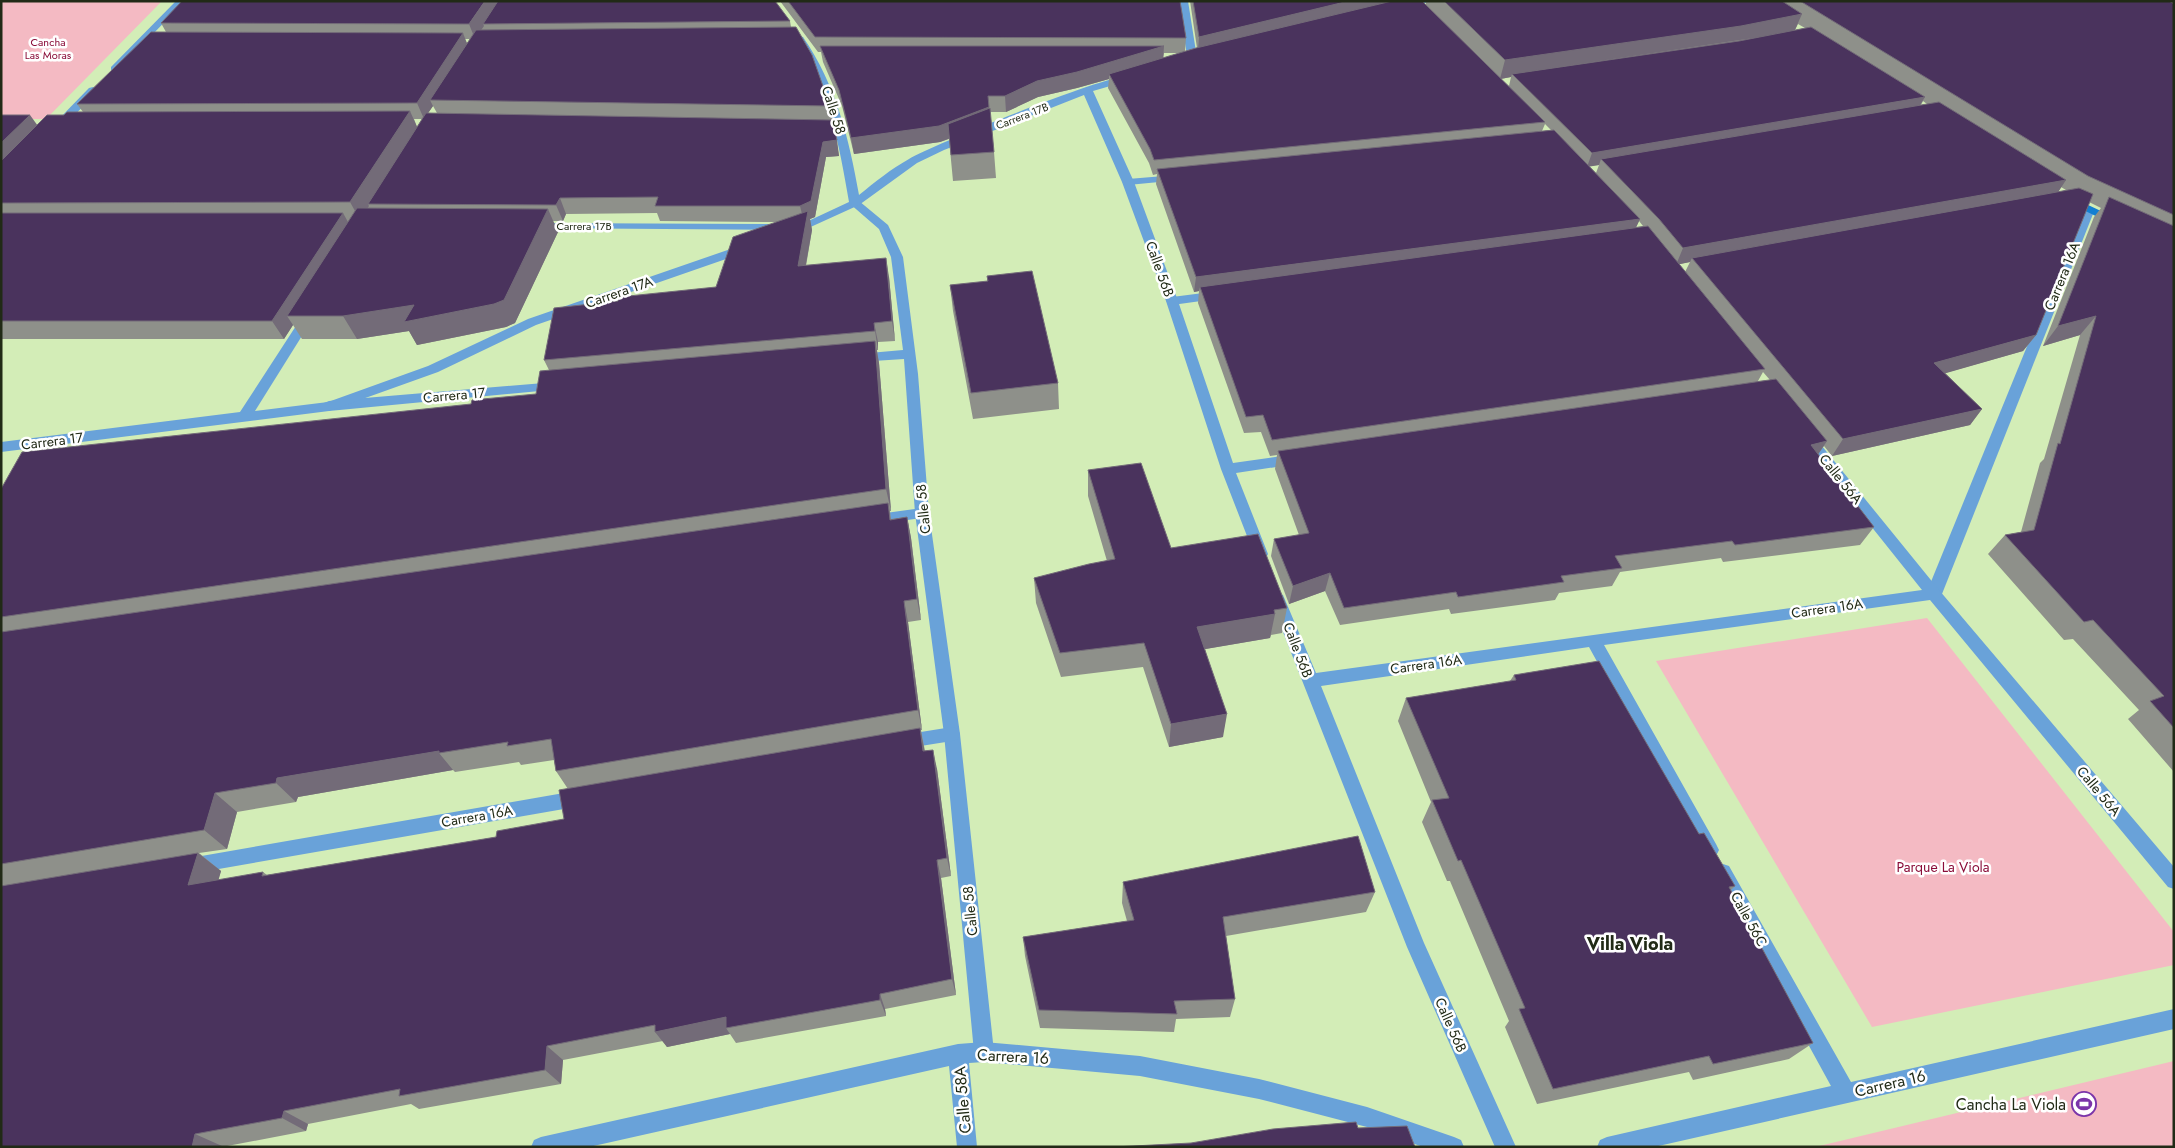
<svg xmlns="http://www.w3.org/2000/svg" width="2175" height="1148" font-family="Jost,sans-serif">
<style>
.green{fill:#f4bac3}
.lines{fill:none;stroke-linecap:round;stroke-linejoin:round}
.lane{fill:#69a2d9;fill-rule:evenodd}
.street{fill:#69a2d9;fill-rule:evenodd}
.secondary{fill:#137fd1;fill-rule:evenodd}
.wall{fill:#8e908a;fill-rule:evenodd}
.shaded-wall{fill:#736b78}
.building{fill:#4a335d;stroke:#736b78}
.labels{text-anchor:middle;stroke-width:5;stroke-linejoin:round;paint-order:stroke}
.far-park-label{font-size:11px;fill:#8a0d39;stroke:#fff}
.far-street-label{font-size:11px;fill:#212a16;stroke:#fff}
.street-label{font-size:14px;fill:#212a16;stroke:#fff}
.park-label{font-size:14px;fill:#8a0d39;stroke:#fff}
.near-street-label{font-size:16px;fill:#212a16;stroke:#fff}
.near-poi-label{font-size:16px;fill:#212a16;stroke:#fff;text-anchor:end}
.near-neighbourhood-label{font-size:18px;font-weight:bold;fill:#212a16;stroke:#fff}
</style>
<rect width="100%" height="100%" fill="#d3edb7"/>
<g class="green">
<path d="M1,1h161l-116,118h-45z"/>
<path d="M1927,618l247,314v33l-302,62 -216,-366z"/>
<path d="M2174,1061v86h-359z"/>
</g>
<g class="lines">
<g class="lane">
<path d="M176,1h9l-68,70h-6v-4z"/>
<path d="M1178,1h10l9,57 -2,2 -14,1 -5,-3 2,-2 9,-1z"/>
<path d="M93,87l5,3 -1,2 -35,36h-8l-1,-2 1,-2 35,-36z"/>
<path d="M1176,175l4,1 1,2 -1,2 -52,5 -6,-3 6,-3z"/>
<path d="M855,200l4,1 29,24 15,32 15,117 11,139 31,221 34,318 -3,7 -7,3 -7,-3 -3,-7 -30,-318 -29,-221 -11,-154 -46,3 -6,-4 6,-4 45,-4 -12,-93 -12,-28 -30,-26z"/>
<path d="M2089,206l6,3 -153,385 -3,4 -5,2 -5,-2 -3,-4 157,-385z"/>
<path d="M535,223l247,1 6,3 -6,3 -251,-2 -2,-2 2,-2z"/>
<path d="M1219,291l4,1 2,3 -2,3 -51,7 -6,-4 6,-4z"/>
<path d="M556,382l5,1 2,3 -2,3 -232,22 -5,-2 -2,-3 2,-3 5,-2z"/>
</g>
<g class="street">
<path d="M1415,1h17l-29,9 -5,-3z"/>
<path d="M800,36l3,1c33,48 46,101 56,158 16,-13 32,-26 50,-36 23,-14 204,-87 222,-83v4l-38,11 41,91 44,119 55,162 63,-9 5,1 2,4 -2,4 -5,1 -60,9 32,81 -2,4 -5,2 -5,-2 -2,-4 -33,-85 -55,-168 -44,-119 -38,-87 -140,55 -27,13 -58,42 -66,30 -4,-1 -2,-2 2,-2 60,-28c-10,-60 -20,-111 -54,-163z"/>
<path d="M745,244l6,4 -2,3 -213,74 -98,47 -109,39 -328,41v-10l239,-30 65,-100h8l2,3 -60,96 73,-9 100,-36 100,-47z"/>
<path d="M1808,433l5,2 126,155 235,277v22l-6,-2 -238,-287 -326,45 112,199 3,6 -3,6 -6,2 -6,-2 -115,-209 -268,39 103,257 92,204h-21l-88,-200 -137,-348 3,-4 5,-2 5,2 33,78 606,-83 -119,-149 -2,-3 2,-3z"/>
<path d="M922,508l5,1 2,4 -2,4 -5,1 -51,7 -5,-1 -2,-4 2,-4 5,-1z"/>
<path d="M952,727l6,2 2,5 -2,5 -6,2 -50,8 -6,-2 -2,-5 2,-5 6,-2z"/>
<path d="M581,790l6,3 3,5 -3,5 -6,3 -391,68 -6,-2 -3,-6 3,-6 6,-2z"/>
<path d="M1723,864l6,2 122,216 323,-73v20l-520,118h-57l3,-7 7,-3 224,-51 -114,-208 -3,-6 3,-6z"/>
<path d="M984,1042l156,14 119,23 108,28 87,30 7,3 3,7h-41l-56,-20 -108,-28 -119,-23 -156,-14 -15,1 8,84h-20l-8,-81 -360,81h-58l3,-7 7,-3 417,-93z"/>
</g>
<path class="secondary" d="M2069,196l51,24 2,2 -6,3 -4,-1 -47,-23 -2,-2 2,-2z"/>
</g>
<g class="wall">
<path d="M780,1h400l6,37 -1,13 12,-3 -7,-47h232l4,4v-4h748v771l-46,-53 11,-9 -66,-71 -9,1 -76,-86 17,-19 16,-3 19,-69 4,-4 36,-124 -37,11 51,-129 7,-9 -12,-6 -53,133 -13,16 -78,22 37,36 -12,16 -138,31 -8,-10 -6,8 56,73 -14,18 -137,17 -2,-4 -101,14 -8,14 -53,7 -4,7 -104,14 -2,-5 -109,16 -15,-34 -36,13 -18,-48 3,-17 25,-4 -24,-66 2,-14 -7,1 -9,-24 -17,1 -46,-130 1,-12 -5,1 -38,-108 1,-10 -4,1 -4,-12 -41,-75 1,-9 -32,9 -39,9 -32,15h-16l4,40 2,26 -43,3 -4,-42 -9,3 -86,12 -12,-48 -19,-44 -2,-10h-3zM1798,24l7,4 -10,2zM1164,53h15l-16,5zM1511,77l-2,9 -8,-7zM1923,101l4,3 -6,1zM1545,124l6,6 -9,1zM1599,165l-3,8 -7,-7zM2061,187l5,3 -8,2zM1639,221l4,5 -7,1zM1690,262l-5,10 -6,-8zM1763,372l7,8 -12,1z"/>
<path d="M790,21l1,6 39,79 9,50 -13,1 -11,60 -5,2 2,11 -6,36 83,11 6,64 -17,1v8h-1l2,13 12,148h-1l1,8 16,-2 4,21 10,82 -13,2 14,108h-1l4,21 12,18 14,107 -10,2 15,117 -71,14 1,7 -150,27 -6,-9 -63,13 -4,-6 -100,19 -2,24 -142,25 -8,-5 -103,20 -2,7 -84,16h-221v-658l470,-85 65,-10 13,-24 -5,-10 74,-59 98,-14 60,-65 -116,-1 -3,-8 -91,1 -3,7h-10l5,11 -43,91 -9,4 -89,18 -8,-14 -52,8h-55l-9,-14 -9,14h-283v-224l36,10 27,-10 19,-3 -6,-8 89,-72 -5,-9zM465,39h5l-3,4zM433,106l4,7h-9zM414,119h8l-5,8zM554,760l2,11 12,18 -4,30 -68,18 -229,38 -4,-3 -45,8 3,-9 -22,-18 28,-4 10,-37 59,-10 2,-5 155,-27 2,2 64,-10 2,3z"/>
<path d="M987,276l71,107 1,26 -86,10 -20,-108 -3,-26 37,-3z"/>
<path d="M1088,470l83,78 116,60 -5,25 -11,2 -1,3 -65,11 18,88 -54,10 -26,-80 -82,10 -25,-74 -2,-25 73,-17 -19,-65z"/>
<path d="M1514,675l185,159 36,52 -4,4 82,153 -24,16 -96,21 -4,-8 -152,32 -32,-77 4,-6 -59,-140h-3l-25,-59 9,-20 -33,-81 8,-23 104,-17z"/>
<path d="M1123,882l252,10 -9,20 -140,24 9,63 -5,18 -54,2 -2,13 -134,-4 -15,-72 -2,-19 104,-16 -5,-18z"/>
</g>
<g class="shaded-wall">
<path d="M485,1h16l-18,23 1,2 -9,13 -6,-15z"/>
<path d="M1349,1h46l-197,51 1,-15z"/>
<path d="M1802,14l-8,18 -282,42 -1,3 -11,2 5,-19z"/>
<path d="M463,33l6,16 -39,51 3,6 -9,13 -7,-16z"/>
<path d="M1164,46l-1,16 -54,12v5l-32,9 -39,9 -32,15 -1,-16 32,-15z"/>
<path d="M1925,97l-8,13 -316,49 -2,6 -12,2 5,-14z"/>
<path d="M989,107l1,16 -50,19 -86,12 -3,-16z"/>
<path d="M410,111l8,18 -50,75 1,2 -9,14 -10,-18z"/>
<path d="M30,115l13,18 -42,41v-31z"/>
<path d="M837,140l2,16 -13,1 -11,60 -5,2 2,11 -10,56 -4,-20 6,-44 -4,-16 23,-64z"/>
<path d="M2066,180l-11,17 -363,61 -2,4 -14,3 7,-17z"/>
<path d="M560,198l6,16 -3,7 -7,-16z"/>
<path d="M548,209l10,23 -43,91 -9,4 -89,18 -8,-14 -52,8 -14,-23z"/>
<path d="M343,213l10,18 -66,85 6,9 -9,14 -12,-18z"/>
<path d="M1640,219l-7,15 -433,53 -1,4 -5,1 2,-15z"/>
<path d="M886,258l3,19 6,64 -3,-20z"/>
<path d="M2096,316l-16,19 -37,11 15,-20z"/>
<path d="M874,323l4,19v8l-3,-19z"/>
<path d="M2036,335l-13,16 -101,29 12,-17z"/>
<path d="M875,341l4,22 12,148 -5,-22z"/>
<path d="M1982,409l-12,16 -138,31 11,-17z"/>
<path d="M1827,441l-12,18 -4,-14z"/>
<path d="M907,517l4,21 10,82 -4,-21z"/>
<path d="M1330,573l-5,18 -36,13 4,-18z"/>
<path d="M904,601l4,21 14,108 -4,-20z"/>
<path d="M1275,614l-5,24 -76,13 3,-24z"/>
<path d="M1227,714l-4,23 -54,10 2,-23z"/>
<path d="M920,728l4,20 3,23 -4,-20z"/>
<path d="M933,750l4,19 14,107 -4,-18z"/>
<path d="M439,751v2l14,17 -155,27 -2,5 -20,-19 1,-5z"/>
<path d="M215,793l22,19 -10,37 -23,-19z"/>
<path d="M198,853l23,18 -9,32 -24,-18z"/>
<path d="M937,860l4,18 15,117 -4,-16z"/>
<path d="M880,994l5,15 1,7 -6,-16z"/>
<path d="M726,1017v11l4,6 -63,13 -12,-15z"/>
<path d="M547,1046l16,14 -2,24 -16,-14z"/>
<path d="M284,1111l24,13 -2,7 -24,-13z"/>
<path d="M195,1134l27,12v1h-30z"/>
</g>
<g class="building">
<path d="M182,1h303l-16,23 -308,-1z"/>
<path d="M498,1h277l15,20 -307,3z"/>
<path d="M788,1h392l6,37 -371,-1z"/>
<path d="M1193,1h156l-150,36z"/>
<path d="M1392,1h30l123,121 -391,38 -4,-11 -41,-75 87,-26z"/>
<path d="M1444,1h338l20,13 -61,12 -236,34z"/>
<path d="M1800,1h369l5,3v211l-86,-39z"/>
<path d="M796,27l16,28 18,51 -400,-6 46,-70z"/>
<path d="M1811,27l114,70 -333,56 -80,-79 227,-33z"/>
<path d="M151,32l312,1 -46,70 -340,1z"/>
<path d="M820,46h344l-87,26 -40,9 -32,15h-17l1,11 -50,19 -88,12 -12,-48z"/>
<path d="M1939,102l127,78 -383,68 -24,-29 -58,-60z"/>
<path d="M990,108l4,44 -43,3 -3,-31z"/>
<path d="M410,111l-60,91 -349,1v-42l46,-46h17l3,-3z"/>
<path d="M426,113l406,7 5,20 -14,2 -12,59 -11,5h-145l3,-9 -98,1 -4,7 -188,-1z"/>
<path d="M1,115h29l-29,28z"/>
<path d="M1554,130l86,89 -444,58 -39,-108z"/>
<path d="M2079,188l14,6 -57,141 -102,28 48,46 -139,30 -151,-181z"/>
<path d="M2109,197l65,29v502l-24,-27 14,-5 -71,-76 -9,2 -79,-87 29,-5 24,-87 2,1 36,-128 -38,10z"/>
<path d="M357,208l191,1 -44,91 -10,4 -90,18 10,-17 -71,11h-56z"/>
<path d="M808,211l-10,55 88,-8 6,63 -18,2 1,8 -331,29 10,-52 64,-7 1,-4 97,-10 17,-50z"/>
<path d="M1,213h342l-71,108h-271z"/>
<path d="M1648,226l117,143 -493,71 -9,-25 -17,2 -46,-130z"/>
<path d="M1032,271l26,112 -87,10 -21,-108 38,-4 -1,-5z"/>
<path d="M875,341l11,148 -885,128v-128l21,-37 449,-48 1,-4 64,-6 4,-23z"/>
<path d="M1776,379l51,62 -16,4 63,82 -139,18 -3,-4 -117,15 7,12 -61,8 3,6 -106,15 -2,-5 -112,16 -14,-35 -37,13 -19,-47 35,-6 -31,-82z"/>
<path d="M1141,463l30,85 87,-14 29,74 -13,2 1,4 -78,13 30,87 -56,10 -27,-81 -84,10 -26,-75 55,-14 26,-5 -27,-89z"/>
<path d="M888,503l2,17 17,-3 10,82 -13,2 14,109 -362,61 -5,-32 -44,7 1,-4 -69,11v-2l-162,27 -1,5 -61,10 -11,37 -203,34v-232z"/>
<path d="M1599,661l100,173 5,-1 31,53 -6,1 84,156 -100,21 -4,-8 -156,33 -34,-80 6,-1 -64,-148 -3,1 -26,-61 17,-2 -43,-100 110,-18 -2,-5z"/>
<path d="M920,728l3,23 10,-1 14,108 -10,2 15,119 -72,15v6l-154,28v-11l-71,15v-7l-108,21 -2,24 -146,26 1,-7 -116,22 -2,7 -87,16 -3,13h-191v-261l197,-33 -10,32 75,-13 -1,4 234,-39 1,-6 67,-12 -5,-29z"/>
<path d="M1358,836l17,56 -152,25 12,82 -61,2 3,13 -138,-4 -16,-73 111,-17 -11,-38z"/>
<path d="M1356,1122l2,6 49,-2 8,21h-301l77,-4 82,-14z"/>
</g>
<defs>
<symbol id="stadium-ring" viewBox="-11 -11 22 22"><circle r="9.5" fill="#fff" stroke="#7b35a9" stroke-width="1.5"/><path d="M0-5a6.5 5 0 1 0 0 10a6.5 5 0 1 0 0-10ZM-3.5-1.8h7v3.6h-7Z" fill="#7b35a9"/></symbol>
</defs>
<g fill-rule="evenodd">
<use href="#stadium-ring" x="2070" y="1090" width="28" height="28"/>
</g>
<g class="labels">
<g class="far-park-label">
<text x="48" y="46">Cancha<tspan x="48" dy="13">Las Moras</tspan></text>
</g>
<g class="far-street-label">
<text transform="translate(1022 116) rotate(-21)" y="4">Carrera 17B</text>
<text x="584" y="230">Carrera 17B</text>
</g>
<g class="street-label">
<text transform="translate(834 110) rotate(72)" y="5">Calle 58</text>
<text transform="translate(1160 269) rotate(70)" y="5">Calle 56B</text>
<text transform="translate(2062 276) rotate(-68)" y="5">Carrera 16A</text>
<text transform="translate(619 292) rotate(-19)" y="5">Carrera 17A</text>
<text transform="translate(454 395) rotate(-5)" y="5">Carrera 17</text>
<text transform="translate(52 441) rotate(-7)" y="5">Carrera 17</text>
<text transform="translate(1841 479) rotate(51)" y="5">Calle 56A</text>
<text transform="translate(923 509) rotate(-96)" y="5">Calle 58</text>
<text transform="translate(1827 608) rotate(-8)" y="5">Carrera 16A</text>
<text transform="translate(1298 650) rotate(69)" y="5">Calle 56B</text>
<text transform="translate(1426 664) rotate(-8)" y="5">Carrera 16A</text>
<text transform="translate(2099 791) rotate(50)" y="5">Calle 56A</text>
<text transform="translate(477 816) rotate(-10)" y="5">Carrera 16A</text>
<text transform="translate(970 911) rotate(-96)" y="5">Calle 58</text>
<text transform="translate(1749 919) rotate(61)" y="5">Calle 56C</text>
<text transform="translate(1451 1025) rotate(66)" y="5">Calle 56B</text>
</g>
<g class="park-label">
<text x="1943" y="872">Parque La Viola</text>
</g>
<g class="near-street-label">
<text transform="translate(1013 1056) rotate(3)" y="6">Carrera 16</text>
<text transform="translate(1890 1083) rotate(-13)" y="6">Carrera 16</text>
<text transform="translate(962 1100) rotate(-95)" y="6">Calle 58A</text>
</g>
<g class="near-poi-label">
<text x="2066" y="1110">Cancha La Viola</text>
</g>
<g class="near-neighbourhood-label">
<text x="1630" y="950">Villa Viola</text>
</g>
</g>
<rect width="2175" height="1148" fill="none" stroke="#212a16" stroke-width="5"/>
</svg>
